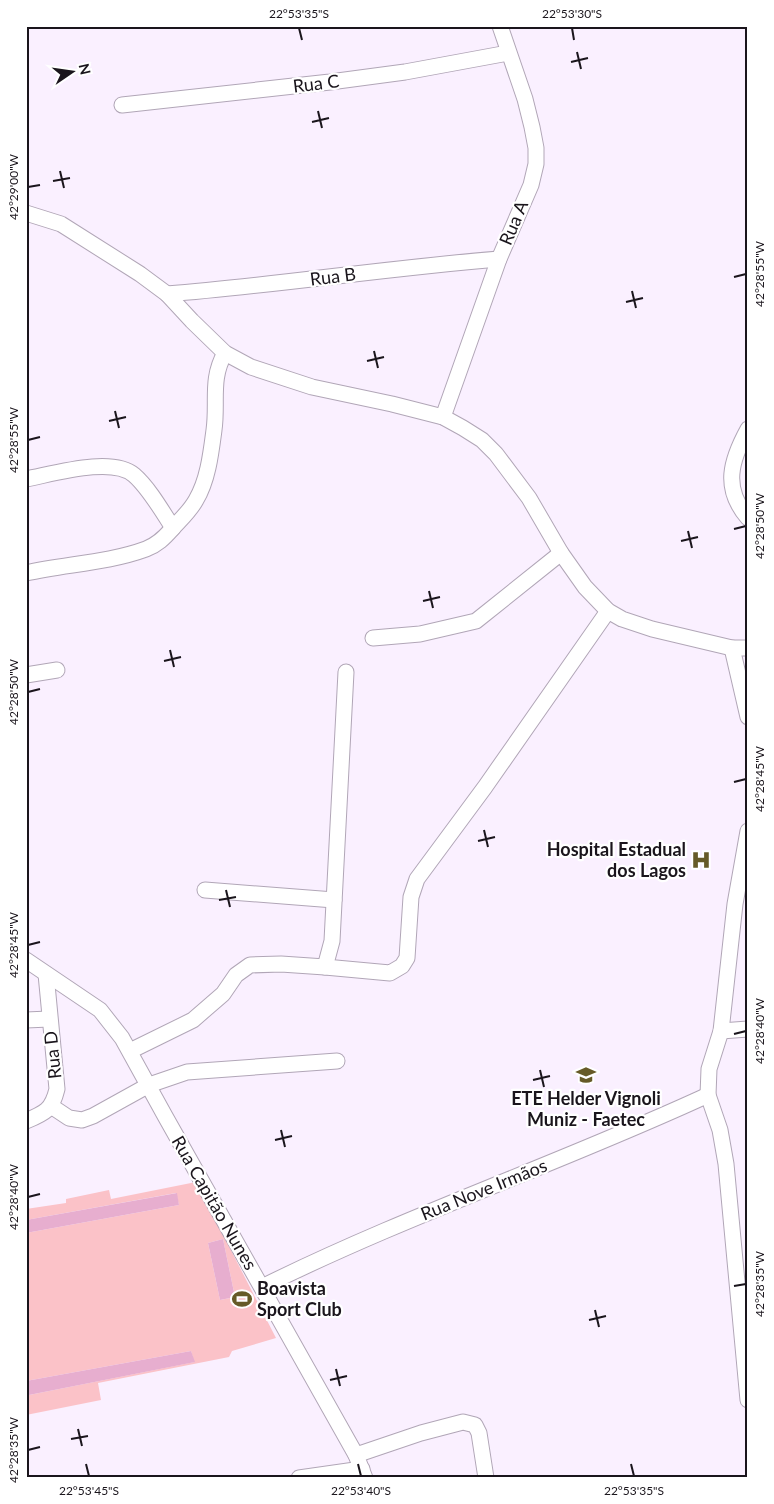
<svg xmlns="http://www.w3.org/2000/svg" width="774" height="1504" font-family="Lato,sans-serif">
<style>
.green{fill:#fbc2c8;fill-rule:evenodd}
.building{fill:#e7aecf}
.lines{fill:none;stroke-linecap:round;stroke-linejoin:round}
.minor-casing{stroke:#b1a6b7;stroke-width:17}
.minor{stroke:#fff;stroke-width:15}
.ticks{fill:none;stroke:#1a151c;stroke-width:2}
.labels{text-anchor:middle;stroke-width:4.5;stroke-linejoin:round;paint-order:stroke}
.street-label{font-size:18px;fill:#1a151c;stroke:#fff}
.poi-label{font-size:18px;font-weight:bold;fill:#1a151c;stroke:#fff;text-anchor:end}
.neatline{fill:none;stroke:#1a151c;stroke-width:2}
.ticks-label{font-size:12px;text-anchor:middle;fill:#1a151c}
</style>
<rect width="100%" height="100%" fill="#faf0ff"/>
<path class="green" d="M196,1182l80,156 -44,13 -3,6 -131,26 3,17 -75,15v-33l3,13 165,-33 -3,-11 -165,30v-148l153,-28 -3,-12 -150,27v-11l40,-6v-4l43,-9 2,9zM223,1239l12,58 -15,3 -12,-57z"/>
<g class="building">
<path d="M177,1193l2,12 -153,28v-13z"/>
<path d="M223,1239l12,58 -15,3 -12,-57z"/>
<path d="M191,1351l4,11 -166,33 -3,-14z"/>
</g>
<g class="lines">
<defs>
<g id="minor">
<path d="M122,105l208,-23 75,-10 103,-19"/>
<path d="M26,213l35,11 79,50 27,20 25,27 33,32 26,14 61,20 80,17 51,13 20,11 19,12 14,14 33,44 32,55 24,34 23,24 14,8 30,10 80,19h16"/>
<path d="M167,294c111,-9 221,-26 332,-35"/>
<path d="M443,417l56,-158 32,-74 5,-21v-16l-4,-21 -7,-28 -25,-73"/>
<path d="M748,429c-17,31 -26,59 0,89"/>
<path d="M26,479c27,-5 86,-23 108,-4 15,13 28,36 39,53"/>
<path d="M26,573c39,-9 82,-10 120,-24 11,-4 18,-11 26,-20 9,-10 18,-18 24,-29 12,-20 15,-47 18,-70 4,-28 -4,-51 11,-77"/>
<path d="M373,638l47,-4 56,-13 85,-68"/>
<path d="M732,648l16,69"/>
<path d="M26,675l31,-5"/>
<path d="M748,831l-13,73 -14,127 -12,38 -1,26 12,35 6,34 22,236"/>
<path d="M205,890l129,10"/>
<path d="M26,960l74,50 22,28 43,78 191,339 9,23"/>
<path d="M325,967l65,6 12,-7 5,-8 4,-61 6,-18 68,-92 123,-176"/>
<path d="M26,1020l23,-1"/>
<path d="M721,1031l27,-2"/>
<path d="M130,1051l63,-31 30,-26 13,-19 14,-10 31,-1 44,3 7,-26 14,-269"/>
<path d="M51,1106l18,12 13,2 11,-4 56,-31 38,-13 150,-11"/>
<path d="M26,1121c19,-8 26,-11 31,-32l-11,-115"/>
<path d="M262,1287c145,-72 299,-124 446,-192"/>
<path d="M356,1455l65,-22 42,-11 12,3 4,8 7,45"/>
<path d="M299,1478l63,-9"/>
</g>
</defs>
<use href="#minor" class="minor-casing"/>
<use href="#minor" class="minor"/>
</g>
<path class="ticks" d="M299,28l3,12M572,28l2,12M577,52l4,17M571,62l17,-4M318,111l4,17M312,122l17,-4M60,171l4,17M53,181l17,-3M28,187l12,-2M734,277l12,-3M632,291l4,17M626,302l17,-4M374,351l4,17M367,361l17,-4M115,411l4,17M109,421l17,-4M28,440l12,-3M734,529l12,-3M688,531l4,17M681,541l17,-4M429,591l4,17M423,601l17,-4M170,650l4,17M164,661l17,-4M28,692l12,-3M734,782l12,-3M484,830l4,17M478,841l17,-4M226,890l4,17M219,900l17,-3M28,945l12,-3M734,1034l12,-3M540,1070l4,17M533,1080l17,-4M281,1130l4,17M275,1140l17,-4M28,1197l12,-3M734,1286l12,-2M595,1310l4,17M589,1320l17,-4M336,1369l4,17M330,1380l17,-4M78,1429l4,17M71,1439l17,-3M28,1450l12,-3M86,1464l3,12M358,1464l3,12M631,1464l3,12"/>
<defs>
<symbol id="hospital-bare" viewBox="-9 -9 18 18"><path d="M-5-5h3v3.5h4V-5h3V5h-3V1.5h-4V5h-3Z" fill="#665a27" stroke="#fff" stroke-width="2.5" paint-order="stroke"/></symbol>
<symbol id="university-bare" viewBox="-9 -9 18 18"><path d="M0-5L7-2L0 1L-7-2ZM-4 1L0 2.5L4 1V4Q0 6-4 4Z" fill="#665a27" stroke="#fff" stroke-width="2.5" paint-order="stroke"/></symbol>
<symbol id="stadium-bare" viewBox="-9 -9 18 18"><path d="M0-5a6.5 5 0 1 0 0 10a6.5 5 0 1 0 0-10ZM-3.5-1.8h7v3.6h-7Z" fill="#665a27" stroke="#fff" stroke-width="2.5" paint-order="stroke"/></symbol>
</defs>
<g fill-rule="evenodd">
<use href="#hospital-bare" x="687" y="846" width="28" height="28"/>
<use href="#university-bare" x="572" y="1061" width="28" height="28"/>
<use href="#stadium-bare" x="228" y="1285" width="28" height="28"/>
</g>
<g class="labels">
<g class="street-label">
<text transform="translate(316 84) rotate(-7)" y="6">Rua C</text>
<text transform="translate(514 223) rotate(-67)" y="6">Rua A</text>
<text transform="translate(333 277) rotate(-7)" y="6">Rua B</text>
<text transform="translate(53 1055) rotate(-96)" y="6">Rua D</text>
<text transform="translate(484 1190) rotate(-22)" y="6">Rua Nove Irmãos</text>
<text transform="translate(214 1203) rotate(60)" y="6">Rua Capitão Nunes</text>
</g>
<g class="poi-label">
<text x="686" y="856">Hospital Estadual<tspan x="686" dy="21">dos Lagos</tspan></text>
<text x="586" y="1105" text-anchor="middle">ETE Helder Vignoli<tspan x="586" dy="21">Muniz - Faetec</tspan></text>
<text x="257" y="1295" text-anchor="start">Boavista<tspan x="257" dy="21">Sport Club</tspan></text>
</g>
</g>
<rect width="774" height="1504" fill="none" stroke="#ffffff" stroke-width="55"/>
<g transform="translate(72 72) rotate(77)" stroke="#ffffff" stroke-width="4" paint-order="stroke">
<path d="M0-4L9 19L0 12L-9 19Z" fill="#1a151c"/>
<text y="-8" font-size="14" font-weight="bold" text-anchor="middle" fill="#1a151c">N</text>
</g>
<rect x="28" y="28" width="718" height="1448" class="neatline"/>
<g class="ticks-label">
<text x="299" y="18">22°53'35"S</text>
<text x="572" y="18">22°53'30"S</text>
<text transform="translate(14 187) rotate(-90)" y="4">42°29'00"W</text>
<text transform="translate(760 274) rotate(-90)" y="4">42°28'55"W</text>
<text transform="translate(14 440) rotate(-90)" y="4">42°28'55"W</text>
<text transform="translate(760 526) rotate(-90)" y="4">42°28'50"W</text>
<text transform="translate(14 692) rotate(-90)" y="4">42°28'50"W</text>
<text transform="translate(760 779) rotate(-90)" y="4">42°28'45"W</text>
<text transform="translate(14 945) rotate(-90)" y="4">42°28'45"W</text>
<text transform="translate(760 1031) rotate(-90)" y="4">42°28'40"W</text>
<text transform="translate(14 1197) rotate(-90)" y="4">42°28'40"W</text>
<text transform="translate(760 1284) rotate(-90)" y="4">42°28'35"W</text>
<text transform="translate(14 1450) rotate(-90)" y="4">42°28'35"W</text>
<text x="89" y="1495">22°53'45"S</text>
<text x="361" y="1495">22°53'40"S</text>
<text x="634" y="1495">22°53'35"S</text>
</g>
</svg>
